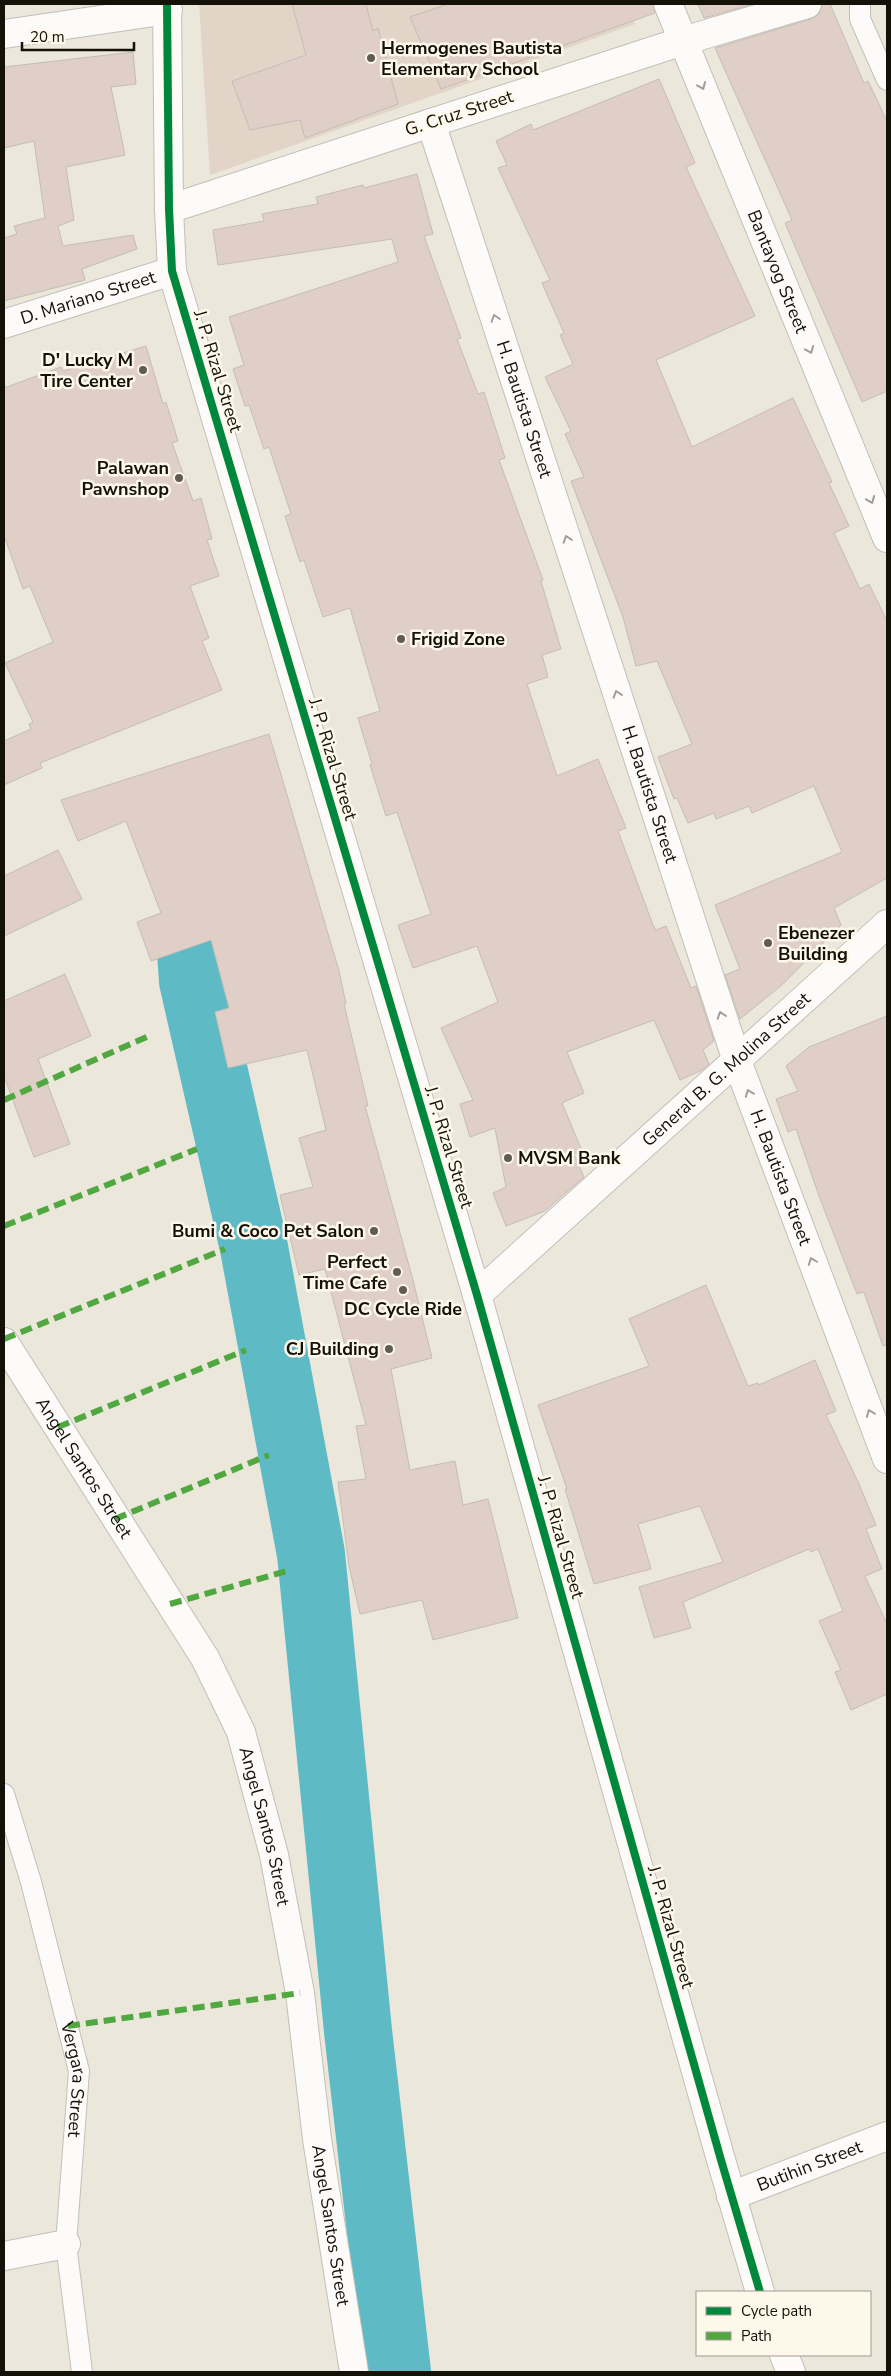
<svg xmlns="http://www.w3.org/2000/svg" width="891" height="2376" font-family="'Nunito Sans',sans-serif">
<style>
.education{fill:#e2d5c8}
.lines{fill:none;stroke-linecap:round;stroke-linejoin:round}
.river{stroke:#5ebac5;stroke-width:68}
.building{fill:#dfcfc6;stroke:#c4bdb7}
.lane-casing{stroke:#c3bfb6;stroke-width:22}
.street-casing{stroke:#c3bfb6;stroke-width:30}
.secondary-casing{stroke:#c3bfb6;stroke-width:30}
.primary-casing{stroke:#c3bfb6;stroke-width:30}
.lane{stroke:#fcfbfa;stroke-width:20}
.street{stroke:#fcfbfa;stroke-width:28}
.secondary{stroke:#fcfbfa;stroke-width:28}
.primary{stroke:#fcfbfa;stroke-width:28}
.quiet{stroke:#51a841;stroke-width:6;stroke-dasharray:12 6;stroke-linecap:butt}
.cycleway-casing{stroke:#fef8ea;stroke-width:11}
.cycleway{stroke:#00873e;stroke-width:8}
.oneway{stroke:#9f9d9a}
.poi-dot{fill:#605c52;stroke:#fef8ea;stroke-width:2}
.labels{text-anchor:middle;stroke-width:5;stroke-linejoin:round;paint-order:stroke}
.poi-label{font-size:18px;font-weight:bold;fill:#141109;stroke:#fef8ea;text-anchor:end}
.street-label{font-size:18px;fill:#141109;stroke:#fef8ea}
</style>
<rect width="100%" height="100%" fill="#ece7db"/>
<path class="education" d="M199,4h428l8,20 -425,151z"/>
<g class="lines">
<path class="river" d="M191,952l2,29 61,267 57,306 47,477 39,341"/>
</g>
<g class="building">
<path d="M292,4h74l7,27 5,-3 20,76 -93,34 -5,-18 -50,10 -18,-49 74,-26z"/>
<path d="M448,4h205l2,9 -214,76 -31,-72z"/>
<path d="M698,4h55l-49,14z"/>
<path d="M822,4h8l34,79 4,-2 19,40v270l-25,11 -77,-179 7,-3 -77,-172 96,-29 8,-5z"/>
<path d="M133,52l3,32 -25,3 14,68 -59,12 8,53 -16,6 5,20 70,-11 4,14 -55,20 3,11 -81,21v-63l13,-4 -3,-8 31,-8 -11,-77 -30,7v-81z"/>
<path d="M659,79l36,84 -9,4 69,149 -99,44 36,87 101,-49 39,84 -3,1 20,43 -15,7 26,56 9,-5 18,37v257l-53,30 7,17 -59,60 -42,34 -15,-44 15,-6 -25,-64 127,-53 -28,-66 -62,27 -3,-7 -33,13 -2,-6 -26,10 -11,-25 -3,1 -16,-42 34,-13 -35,-83 -21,5 -13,-49 -52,-136 13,-4 -19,-43 6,-3 -26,-54 28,-13 -13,-29 4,-2 -22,-50 8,-3 -52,-112 9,-3 -11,-24 35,-17 2,6z"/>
<path d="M417,174l16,60 -9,2 37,102 -4,1 21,55 6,-2 21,66 -6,2 44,120 -2,1 20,68 -19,6 6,22 -21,7 30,92 41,-17 28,69 -8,3 35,94 3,5 10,-4 25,62 5,-2 18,55 -11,9 6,14 -7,6 -22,10 -26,-60 -87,32 17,41 -22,10 20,48 -8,3 10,23 -39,34 -39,15 -13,-33 13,-6 -11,-59 -25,9 -10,-33 13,-4 -32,-72 57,-26 -21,-56 -64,22 -15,-43 33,-11 -34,-102 -11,4 -16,-51 2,-1 -14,-46 22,-7 -30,-103 -27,9 -19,-57 -4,2 -15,-46 6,-2 -22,-67 -5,2 -15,-44 -4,1 -12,-37 11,-4 -15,-48 169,-55 -6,-23 -174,26 -5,-35 51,-9 -2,-7 56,-10 -2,-7 47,-12 1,3z"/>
<path d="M146,346l17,58 3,-2 12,39 -6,2 21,58 8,-3 11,41 -5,1 12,36 -29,10 19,52 -7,3 20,49 -182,73 2,5 -38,17v-44l27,-12 -2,-5 4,-2 -28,-59 48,-21 -23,-56 -7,3 -19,-54v-147l57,-21 2,4z"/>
<path d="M269,734l70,237 7,33h-2l24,102h-3l48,174 19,78 -41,11 19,101 45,-9 8,44 25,-6 30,119 -85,22 -11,-40 -62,14 -11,-48 -11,-84 28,-3 -10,-53 10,-1 -41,-156 -26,6 -19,-80 33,-8 -14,-49 27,-8 -19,-80 -79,18 -13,-56 14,-4 -18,-68 -60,21 -14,-39 24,-9 -35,-92 -48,20 -17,-41z"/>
<path d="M58,850l24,49 -78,37v-60z"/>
<path d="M65,974l26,62 -53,23 32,85 -36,13 -30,-81v-75z"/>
<path d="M887,1016v329l-4,1 -19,-54 -7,2 -38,-98 -23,-67 -8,3 -12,-33 22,-8 -12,-25 23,-19z"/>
<path d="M706,1285l42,101 10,-3 1,2 56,-25 21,51 -10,4 33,69 17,41 -10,4 16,40 -17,7 22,48v70l-36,16 -16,-38 6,-2 -22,-49 24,-10 -25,-62 -7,3 -2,-3 -126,53 8,26 -37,10 -15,-51 84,-25 -23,-56 -62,18 13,45 -57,15 -29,-95h2l-29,-84 111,-39 -20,-47z"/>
</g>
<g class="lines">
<defs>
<g id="lane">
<path d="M860,4v15l27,61"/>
<path id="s1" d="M4,1794l27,88 48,189 -13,173 16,128"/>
</g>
<g id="street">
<path d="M4,34l164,-24"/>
<path d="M683,41l124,-37"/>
<path d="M169,209l262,-86"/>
<path id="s2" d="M4,324l168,-53"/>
<path id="s3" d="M731,2196l156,-60"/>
<path d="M4,2256l62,-12"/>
</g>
<g id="secondary">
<path id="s4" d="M668,4l219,534"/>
<path id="s5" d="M683,41l-252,82 306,938 150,398"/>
<path id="s6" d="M477,1295l410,-371"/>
<path id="s7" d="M4,1342l201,316 36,74 33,123 26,138 17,146 37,233"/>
</g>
<g id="primary">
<path d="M167,4l2,205 3,62 305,1024 244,865 39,132"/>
<path d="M784,2355l7,17"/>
</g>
</defs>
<use href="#lane" class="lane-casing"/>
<use href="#street" class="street-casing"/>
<use href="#secondary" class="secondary-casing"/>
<use href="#primary" class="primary-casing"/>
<use href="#lane" class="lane"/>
<use href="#street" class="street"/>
<use href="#secondary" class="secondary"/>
<use href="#primary" class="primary"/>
<g class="quiet">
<path d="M4,1100l147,-65"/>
<path d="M4,1226l193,-77"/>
<path d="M4,1339l221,-90"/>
<path d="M58,1427l188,-77"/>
<path d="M115,1519l154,-64"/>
<path d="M170,1604l117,-33"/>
<path d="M68,2026l232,-33"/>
</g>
<defs>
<path id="cycleway" d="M167,4l2,205 3,62 305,1024 244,865 39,132"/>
</defs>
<use href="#cycleway" class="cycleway-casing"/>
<use href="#cycleway" class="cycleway"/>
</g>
<defs><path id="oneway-chevron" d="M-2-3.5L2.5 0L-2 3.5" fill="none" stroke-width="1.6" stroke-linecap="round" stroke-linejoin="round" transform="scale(1.25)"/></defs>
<g class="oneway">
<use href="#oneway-chevron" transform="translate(702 86) rotate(67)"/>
<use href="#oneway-chevron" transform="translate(495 318) rotate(-108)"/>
<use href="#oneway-chevron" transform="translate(810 350) rotate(68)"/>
<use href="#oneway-chevron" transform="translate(871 500) rotate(68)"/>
<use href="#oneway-chevron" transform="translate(567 539) rotate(-108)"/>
<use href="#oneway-chevron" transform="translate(617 694) rotate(-108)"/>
<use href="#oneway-chevron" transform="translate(721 1015) rotate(-108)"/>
<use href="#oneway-chevron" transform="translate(749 1093) rotate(-111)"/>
<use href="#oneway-chevron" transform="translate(812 1261) rotate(-111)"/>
<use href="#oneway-chevron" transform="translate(870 1413) rotate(-111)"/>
</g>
<g class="poi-dot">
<circle cx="371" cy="58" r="5"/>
<circle cx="143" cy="370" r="5"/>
<circle cx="179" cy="478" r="5"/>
<circle cx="401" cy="639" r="5"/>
<circle cx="768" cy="943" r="5"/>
<circle cx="508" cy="1158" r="5"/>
<circle cx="374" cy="1231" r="5"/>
<circle cx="397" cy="1272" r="5"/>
<circle cx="403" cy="1290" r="5"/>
<circle cx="389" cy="1349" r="5"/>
</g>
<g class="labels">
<g class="poi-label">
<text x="381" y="54" text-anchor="start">Hermogenes Bautista<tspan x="381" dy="21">Elementary School</tspan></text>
<text x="133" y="366">D' Lucky M<tspan x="133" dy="21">Tire Center</tspan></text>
<text x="169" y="474">Palawan<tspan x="169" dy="21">Pawnshop</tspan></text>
<text x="411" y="645" text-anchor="start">Frigid Zone</text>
<text x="778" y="939" text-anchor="start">Ebenezer<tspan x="778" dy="21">Building</tspan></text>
<text x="518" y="1164" text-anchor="start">MVSM Bank</text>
<text x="364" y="1237">Bumi &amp; Coco Pet Salon</text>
<text x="387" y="1268">Perfect<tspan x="387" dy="21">Time Cafe</tspan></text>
<text x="403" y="1315" text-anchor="middle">DC Cycle Ride</text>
<text x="379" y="1355">CJ Building</text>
</g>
<g class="street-label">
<text transform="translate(459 113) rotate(-18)" y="6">G. Cruz Street</text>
<text dy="6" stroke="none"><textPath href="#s4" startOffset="289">Bantayog Street</textPath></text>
<text dy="6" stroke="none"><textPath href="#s2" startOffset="88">D. Mariano Street</textPath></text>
<text transform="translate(218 371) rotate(73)" y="6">J. P. Rizal Street</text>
<text dy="6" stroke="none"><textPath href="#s5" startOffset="566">H. Bautista Street</textPath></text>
<text transform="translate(333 759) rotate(73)" y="6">J. P. Rizal Street</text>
<text dy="6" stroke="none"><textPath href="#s5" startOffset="971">H. Bautista Street</textPath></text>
<text dy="6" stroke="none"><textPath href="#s6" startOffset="336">General B. G. Molina Street</textPath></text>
<text transform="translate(449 1147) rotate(73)" y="6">J. P. Rizal Street</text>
<text dy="6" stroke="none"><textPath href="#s5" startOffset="1376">H. Bautista Street</textPath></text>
<text dy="6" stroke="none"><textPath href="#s7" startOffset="149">Angel Santos Street</textPath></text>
<text transform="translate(561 1537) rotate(74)" y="6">J. P. Rizal Street</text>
<text dy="6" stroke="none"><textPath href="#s7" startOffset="554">Angel Santos Street</textPath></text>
<text transform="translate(671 1927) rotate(74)" y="6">J. P. Rizal Street</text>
<text dy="6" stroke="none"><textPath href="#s1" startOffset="295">Vergara Street</textPath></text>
<text dy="6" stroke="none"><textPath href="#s3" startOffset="84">Butihin Street</textPath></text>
<text dy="6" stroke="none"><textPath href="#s7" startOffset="959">Angel Santos Street</textPath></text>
</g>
</g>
<rect width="891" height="2376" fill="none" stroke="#141109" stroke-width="10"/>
<rect x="696" y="2291" width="175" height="65" fill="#fef8ea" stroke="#a09c90"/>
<rect x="706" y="2307" width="25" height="8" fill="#00873e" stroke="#a09c90"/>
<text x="741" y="2316" font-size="15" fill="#141109">Cycle path</text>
<rect x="706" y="2332" width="25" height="8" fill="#51a841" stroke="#a09c90"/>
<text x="741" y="2341" font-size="15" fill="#141109">Path</text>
<path d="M22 42v8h112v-8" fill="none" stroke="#141109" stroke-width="2.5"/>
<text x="30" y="42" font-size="15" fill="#141109" stroke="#fef8ea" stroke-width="4" paint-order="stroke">20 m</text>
</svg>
